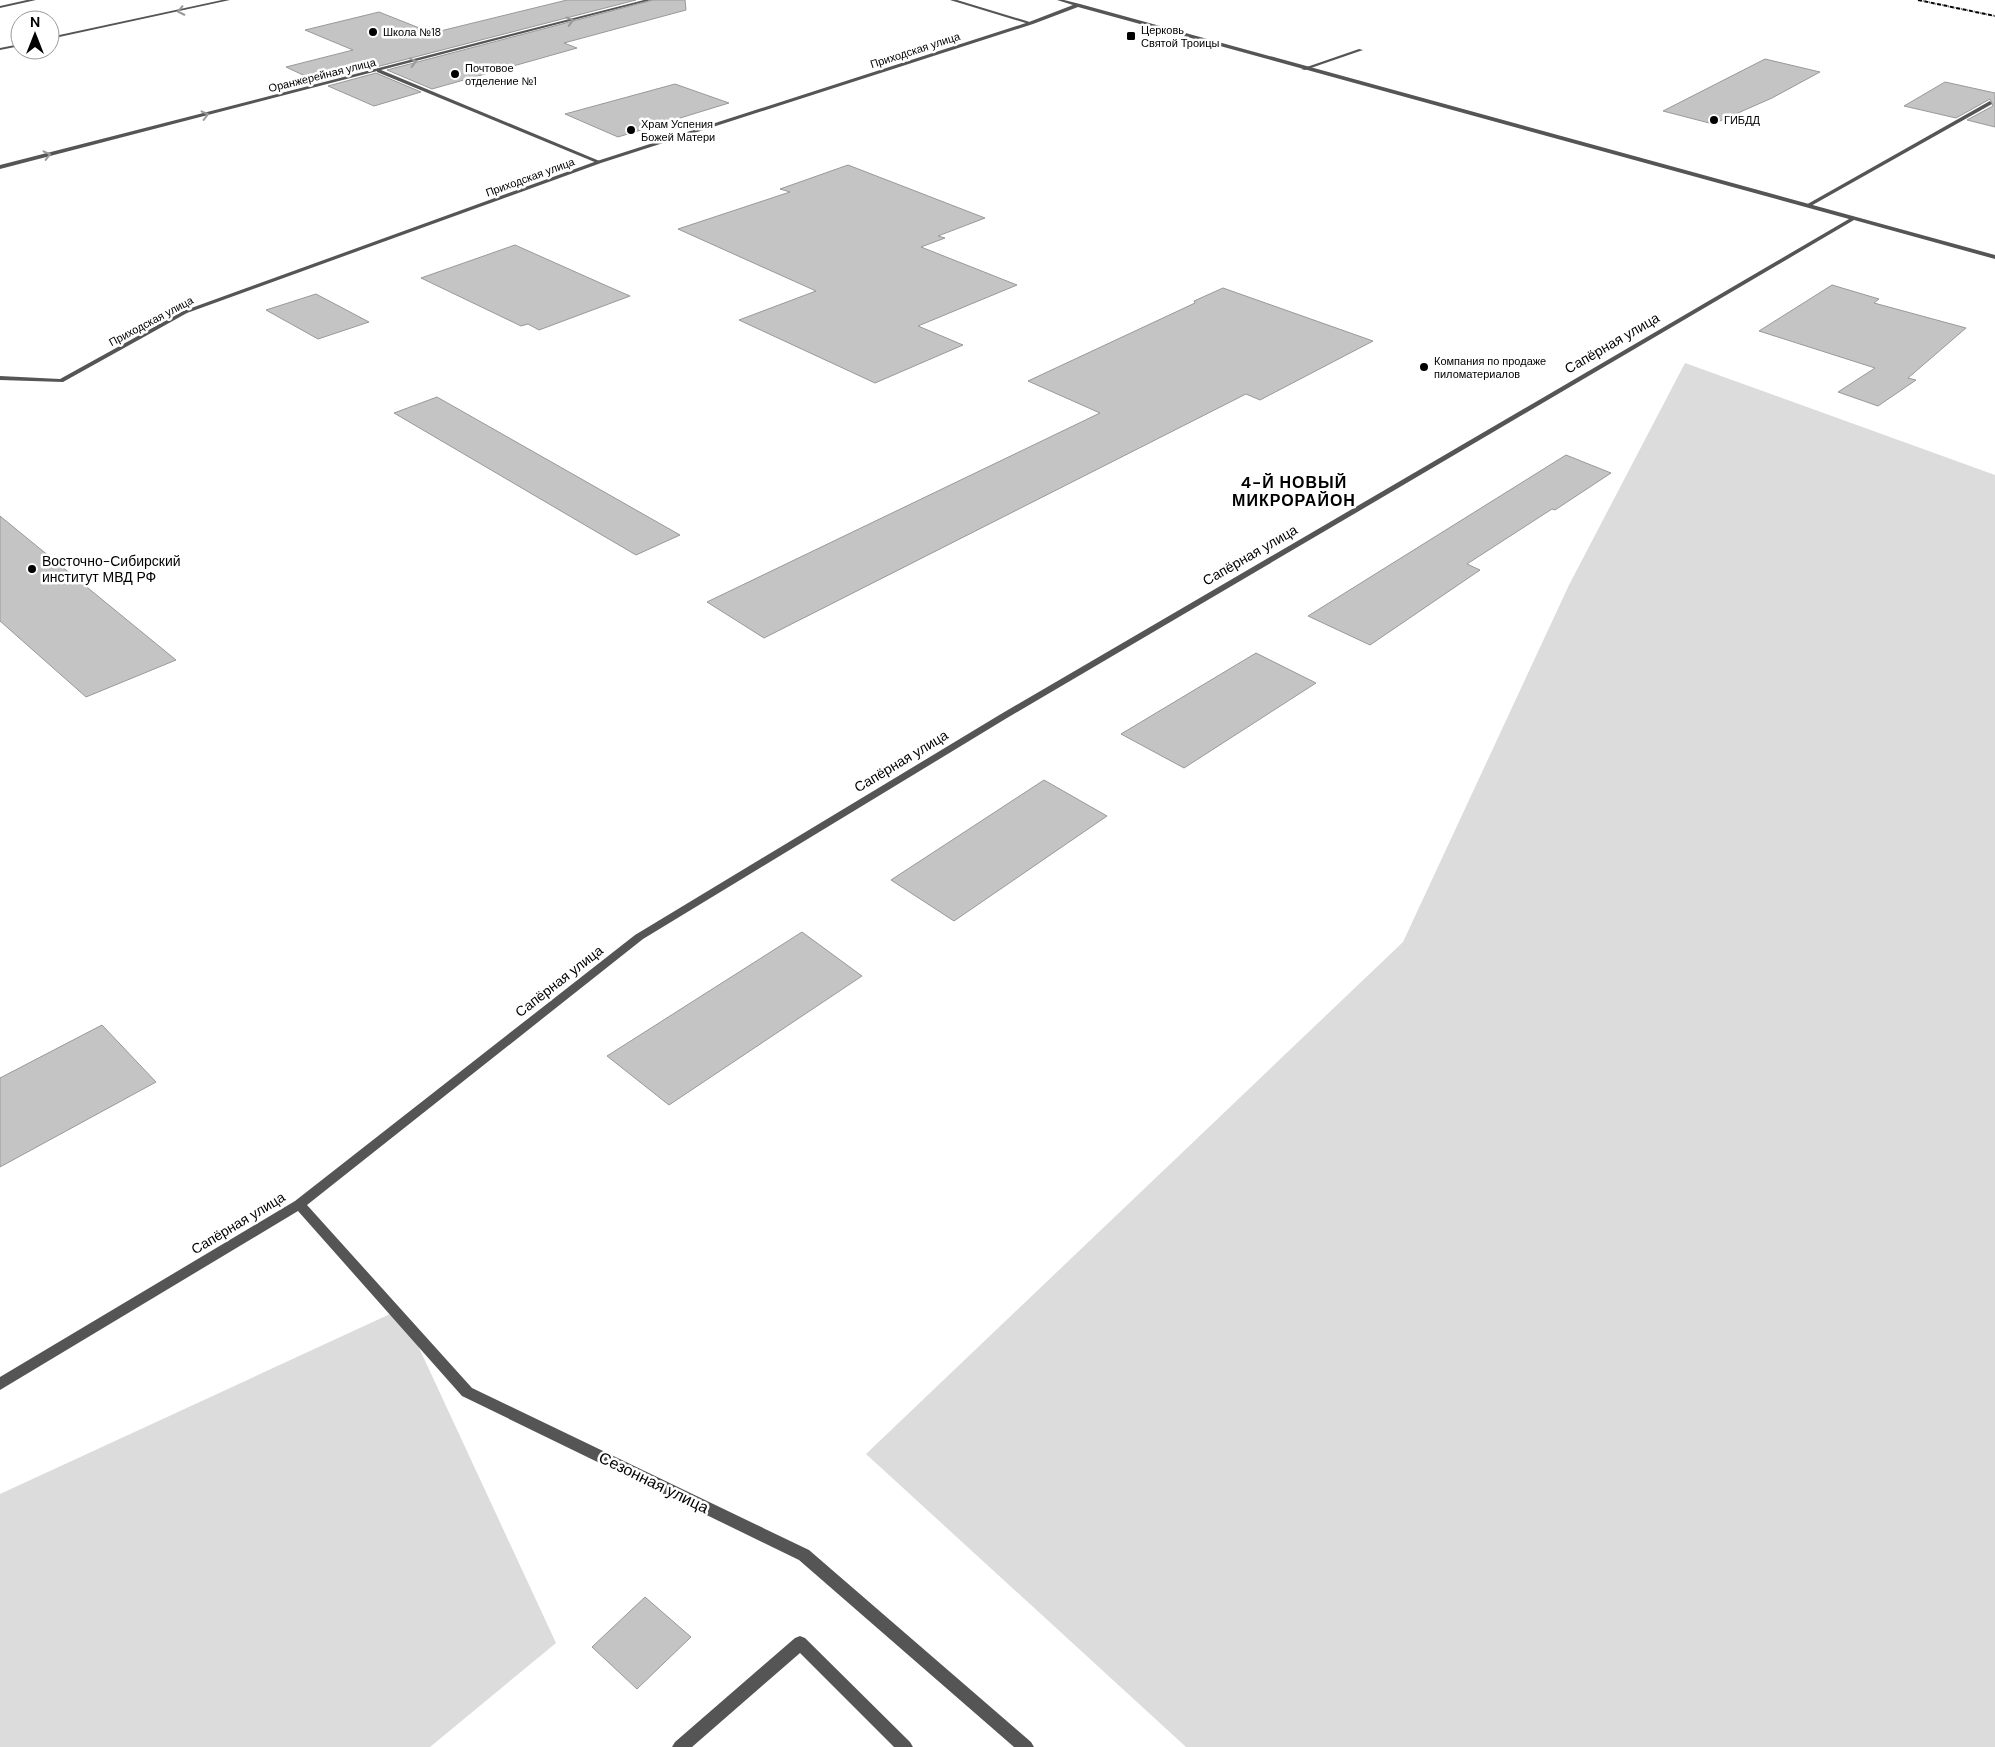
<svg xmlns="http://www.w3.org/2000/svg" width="1995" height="1747" font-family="'DM Sans',sans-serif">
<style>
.green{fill:#dcdcdc}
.building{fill:#c4c4c4;stroke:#999}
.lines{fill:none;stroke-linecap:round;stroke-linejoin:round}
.lane{fill:#555;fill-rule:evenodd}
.street{fill:#555;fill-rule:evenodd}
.rail{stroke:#000;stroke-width:2;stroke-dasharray:4 1 0.5 1;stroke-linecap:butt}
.oneway{stroke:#999}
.poi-dot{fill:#000;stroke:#fff;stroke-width:2}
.labels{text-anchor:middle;stroke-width:5;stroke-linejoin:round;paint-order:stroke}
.far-poi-label{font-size:11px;fill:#000;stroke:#fff;text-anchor:start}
.far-street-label{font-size:11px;fill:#000;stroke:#fff}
.street-label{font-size:14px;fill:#000;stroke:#fff}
.poi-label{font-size:14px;fill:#000;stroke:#fff;text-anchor:start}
.far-district-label{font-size:16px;font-weight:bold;letter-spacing:1px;fill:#000;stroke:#fff}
.near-street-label{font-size:16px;fill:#000;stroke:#fff}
</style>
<rect width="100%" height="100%" fill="#fff"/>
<g class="green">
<path d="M1685,363l310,112v1272h-809l-320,-293 537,-512 166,-357z"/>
<path d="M401,1309l155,334 -126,104h-430v-253z"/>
</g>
<g class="building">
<path d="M567,0h69l-318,82 -32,-15 67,-17 -48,-20 74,-18 53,21z"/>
<path d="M653,0h32l1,10 -122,33 13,5 -145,41 -45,-19z"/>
<path d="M1765,59l55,13 -48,26 -59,26 -50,-13z"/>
<path d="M376,73l45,19 -47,14 -46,-20z"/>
<path d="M1945,82l50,11v34l-28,-7 26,-14 -3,-7 -34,19 -52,-12z"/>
<path d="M675,84l54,19 -111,34 -53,-23z"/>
<path d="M848,165l137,53 -47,18 7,2 -24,9 96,38 -99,41 45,19 -88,38 -136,-63 77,-29 -138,-62 112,-37 -10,-3z"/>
<path d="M515,245l92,41 23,10 -91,34 -11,-6 -7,2 -100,-48z"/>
<path d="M1832,285l47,14 -5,4 92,25 -58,50 8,2 -38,26 -40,-14 37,-24 -116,-37z"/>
<path d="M1223,288l150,53 -113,59 -14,-6 -482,244 -57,-36 393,-189 -72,-32 167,-78 -1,-2z"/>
<path d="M316,294l53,28 -51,17 -52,-29z"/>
<path d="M437,397l243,138 -44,20 -242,-142z"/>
<path d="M1566,455l45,18 -56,37 -3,-1 -85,55 13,6 -110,75 -62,-29z"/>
<path d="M0,516l176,144 -90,37 -86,-76z"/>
<path d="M1256,653l60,30 -132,85 -63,-34z"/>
<path d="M1044,780l63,36 -153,105 -63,-41z"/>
<path d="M802,932l60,44 -193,129 -62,-49z"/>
<path d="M102,1025l54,57 -156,85v-89z"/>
<path d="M645,1597l46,40 -54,52 -45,-42z"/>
</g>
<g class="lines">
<g class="lane">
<path d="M27,0h9l-36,8v-2z"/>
<path d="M950,0h7l76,23 -4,1z"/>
<path d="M1359,49l4,1 -58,20 -4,-1z"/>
<path d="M377,70h4l221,92 -5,1 -220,-91z"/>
<path d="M1990,101l2,3 -183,103 -5,-1z"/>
<path d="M800,1636l5,2 105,104 3,5h-19l-94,-94 -108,94h-20l3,-5 120,-104z"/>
</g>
<g class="street">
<path d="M222,0h8l-180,39v-2z"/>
<path d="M644,0h7l-651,169v-4z"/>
<path d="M1057,0h7l16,4 915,251v4l-141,-39 -847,498 -364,221 -336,266 165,183 337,162 222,192 3,5h-20l-215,-187 -337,-164 -164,-185 -298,179v-13l295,-176 340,-266 366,-221 848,-495 -771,-212 -45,17 -432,139 -414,150 -124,69 -63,-2v-4l60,3 123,-68 414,-150 432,-139 44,-17z"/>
<path d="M20,44v2l-20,4v-2z"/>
</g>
<path class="rail" d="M1918,0l77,16"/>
</g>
<defs><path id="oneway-chevron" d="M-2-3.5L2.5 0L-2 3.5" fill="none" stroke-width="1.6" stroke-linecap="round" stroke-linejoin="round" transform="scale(1.25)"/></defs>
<g class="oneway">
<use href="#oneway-chevron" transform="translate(181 11) rotate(168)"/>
<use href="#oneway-chevron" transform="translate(570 21) rotate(-15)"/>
<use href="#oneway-chevron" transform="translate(413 62) rotate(-15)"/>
<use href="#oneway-chevron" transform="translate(205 115) rotate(-14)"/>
<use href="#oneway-chevron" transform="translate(47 155) rotate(-14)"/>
</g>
<g class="poi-dot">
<circle cx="373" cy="32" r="5"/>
<rect x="1126" y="31" width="10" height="10" rx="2.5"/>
<circle cx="455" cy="74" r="5"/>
<circle cx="1714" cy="120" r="5"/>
<circle cx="631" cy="130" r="5"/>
<circle cx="1424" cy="367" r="5"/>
<circle cx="32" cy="569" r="5"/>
</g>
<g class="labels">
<g class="far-poi-label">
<text x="1141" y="34">Церковь<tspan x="1141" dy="13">Святой Троицы</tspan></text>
<text x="383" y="36">Школа №18</text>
<text x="465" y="72">Почтовое<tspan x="465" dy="13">отделение №1</tspan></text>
<text x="1724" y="124">ГИБДД</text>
<text x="641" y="128">Храм Успения<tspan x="641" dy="13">Божей Матери</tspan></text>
<text x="1434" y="365">Компания по продаже<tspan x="1434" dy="13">пиломатериалов</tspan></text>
</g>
<g class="far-street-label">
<text transform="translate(915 50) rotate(-18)" y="4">Приходская улица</text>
<text transform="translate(322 75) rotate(-14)" y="4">Оранжерейная улица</text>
<text transform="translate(530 177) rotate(-20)" y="4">Приходская улица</text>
<text transform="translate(151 321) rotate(-28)" y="4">Приходская улица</text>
</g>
<g class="street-label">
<text transform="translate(1612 343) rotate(-30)" y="5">Сапёрная улица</text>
<text transform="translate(1250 555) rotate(-30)" y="5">Сапёрная улица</text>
<text transform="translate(901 761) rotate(-31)" y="5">Сапёрная улица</text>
<text transform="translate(559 981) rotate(-38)" y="5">Сапёрная улица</text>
<text transform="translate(238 1223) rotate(-31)" y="5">Сапёрная улица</text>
</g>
<g class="poi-label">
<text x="42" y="566">Восточно-Сибирский<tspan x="42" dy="16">институт МВД РФ</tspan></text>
</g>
<g class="far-district-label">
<text x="1294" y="488">4-Й НОВЫЙ<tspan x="1294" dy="18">МИКРОРАЙОН</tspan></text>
</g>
<g class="near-street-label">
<text transform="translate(654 1482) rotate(26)" y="6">Сезонная улица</text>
</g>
</g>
<g transform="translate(35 35)"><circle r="24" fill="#ffffff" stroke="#999999"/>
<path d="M0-4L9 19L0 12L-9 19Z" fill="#000000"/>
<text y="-8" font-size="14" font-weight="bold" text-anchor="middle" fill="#000000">N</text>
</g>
</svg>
